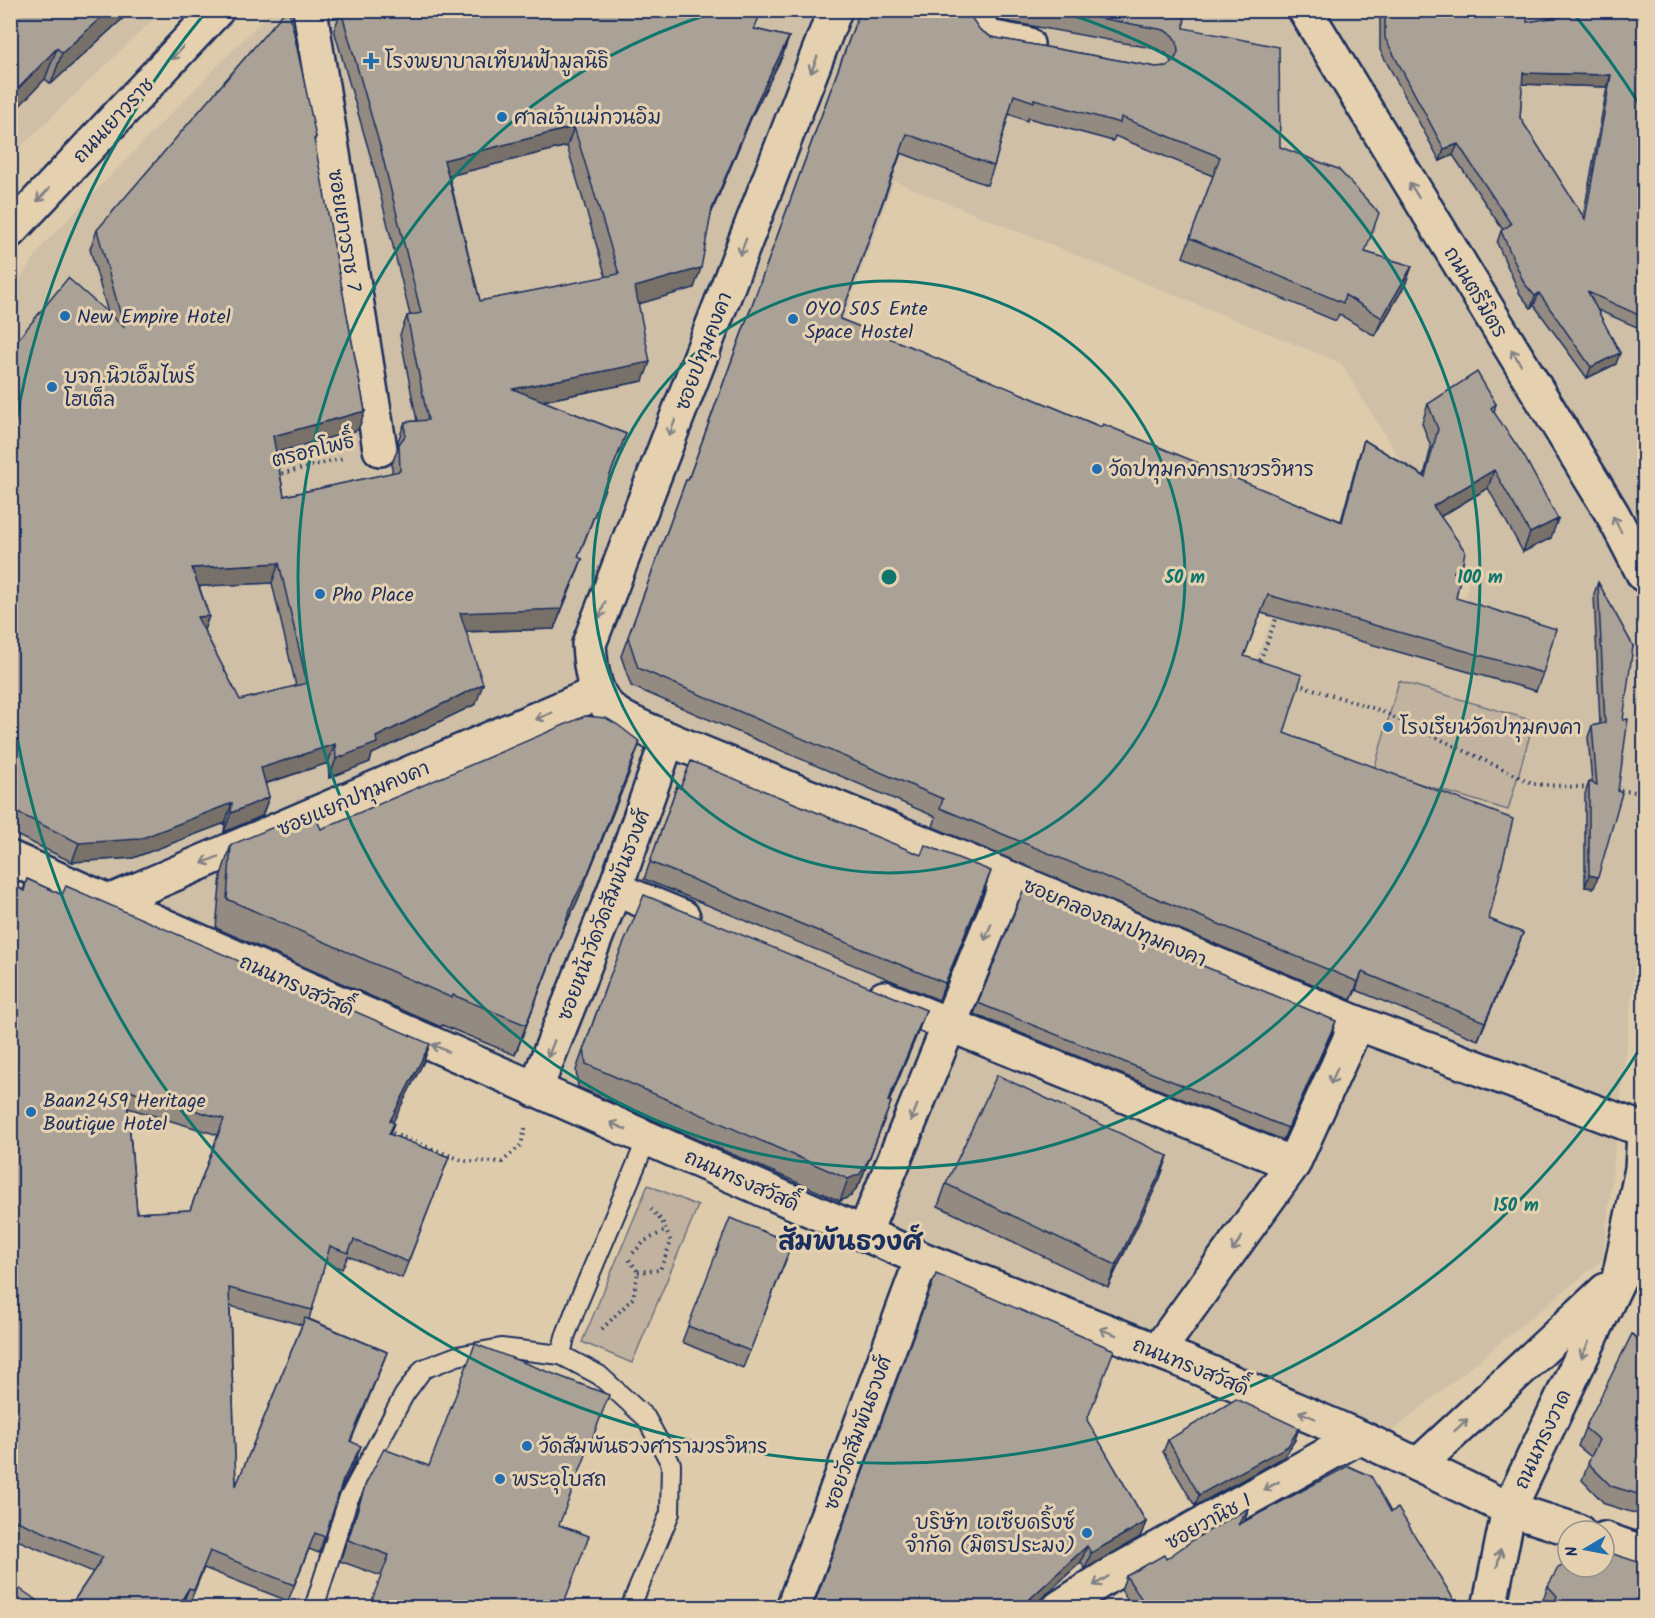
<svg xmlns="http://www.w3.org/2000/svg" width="1655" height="1618" font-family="Kalam,'Playpen Sans Thai',sans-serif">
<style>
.built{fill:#cebfa6;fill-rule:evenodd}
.green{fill:#c1b3a0;stroke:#6e717f;stroke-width:1.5}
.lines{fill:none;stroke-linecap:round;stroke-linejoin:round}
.lane-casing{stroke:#1b2f5e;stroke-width:22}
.street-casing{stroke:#1b2f5e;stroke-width:38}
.secondary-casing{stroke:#1b2f5e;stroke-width:38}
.primary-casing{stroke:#1b2f5e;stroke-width:38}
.path{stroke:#1b2f5e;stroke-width:4;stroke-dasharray:1.5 4.5;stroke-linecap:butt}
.lane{stroke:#e5d1af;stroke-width:18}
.street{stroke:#e5d1af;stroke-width:33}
.secondary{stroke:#e5d1af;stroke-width:33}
.primary{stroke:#e5d1af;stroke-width:33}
.wall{fill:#938b82;stroke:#1b2f5e;stroke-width:1.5;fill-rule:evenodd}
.shaded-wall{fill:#78716a;stroke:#1b2f5e;stroke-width:1.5}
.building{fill:#aba297;stroke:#1b2f5e;stroke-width:1.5;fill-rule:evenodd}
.oneway{stroke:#808086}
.ring{fill:none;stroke:#0f766e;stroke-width:3}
.poi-dot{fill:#1f6fb2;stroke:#e5d1af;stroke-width:2}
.labels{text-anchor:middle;stroke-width:6;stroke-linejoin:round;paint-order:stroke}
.poi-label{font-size:20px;fill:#1b2f5e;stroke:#e5d1af;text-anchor:start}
.street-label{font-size:20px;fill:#1b2f5e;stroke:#e5d1af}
.district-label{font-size:26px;font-weight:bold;fill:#1b2f5e;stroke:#e5d1af}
.centre{fill:#0f766e;stroke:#e5d1af;stroke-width:3}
.ring-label{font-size:18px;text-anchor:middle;font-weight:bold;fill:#0f766e;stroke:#e5d1af;stroke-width:6;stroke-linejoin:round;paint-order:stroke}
</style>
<rect width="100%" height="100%" fill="#ddcbac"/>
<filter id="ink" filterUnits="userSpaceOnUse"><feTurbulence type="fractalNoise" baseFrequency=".0167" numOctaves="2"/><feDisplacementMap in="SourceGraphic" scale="12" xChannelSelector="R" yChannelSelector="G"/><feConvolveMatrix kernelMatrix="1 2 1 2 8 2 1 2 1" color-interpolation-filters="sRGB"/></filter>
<g filter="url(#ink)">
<g class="built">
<path d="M11,11h151l-151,145z"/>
<path d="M271,11h1373v848l-3,53 -38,347 -212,173 -408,-162 -739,-322 -233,-108v-548l33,-48zM894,181l447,182 129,212 -6,33 -167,-49 -106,258 -465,-179z"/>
</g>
<g class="green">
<path d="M1399,681l135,40 -26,89 -134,-40z"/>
<path d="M648,1185l50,21 -66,157 -50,-21z"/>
</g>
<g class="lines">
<defs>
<g id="lane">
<path d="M314,1608l34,-108 56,-105 19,-26 34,-13 44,-8 60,7"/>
<path d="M630,1608l40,-95 1,-49 -25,-46 -47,-43 -38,-20 4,-18 13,-34 69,-164"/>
</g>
<g id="street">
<path d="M310,10l70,439"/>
<path d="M835,10l-246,634c4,67 22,70 79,95l341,139 348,145 287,107"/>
<path d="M974,10v8l14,19 39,7"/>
<path d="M1305,10l308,505 31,60"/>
<path d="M615,889l68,28"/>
<path d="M109,902l488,-209"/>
<path d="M884,998l409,166"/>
<path d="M535,1090l80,-201 53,-150"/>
<path d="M864,1234l145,-356"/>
<path d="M1158,1351l135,-187 64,-141"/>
<path d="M1509,1509l69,22"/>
<path d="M1604,1539l40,14"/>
<path d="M793,1608l129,-349"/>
<path d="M1059,1608l46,-30 254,-141"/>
</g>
<g id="secondary">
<path d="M10,858l912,401 261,102 185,80 141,68"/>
<path d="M1418,1465l188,-175"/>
<path d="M1489,1608l20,-99 110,-231 23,-109 2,-36"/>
</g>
<path id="primary" d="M10,231l207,-221"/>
</defs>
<use href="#lane" class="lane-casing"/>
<use href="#street" class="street-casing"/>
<use href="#secondary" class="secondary-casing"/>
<use href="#primary" class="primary-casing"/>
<g class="path">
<path d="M276,475l68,-17"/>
<path d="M1258,666l20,-52"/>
<path d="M1297,684l82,26 155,74 56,4"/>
<path d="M1615,790l21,2"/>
<path d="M387,1131l77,30 38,1 19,-17 5,-20"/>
<path d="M633,1253l12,-12 21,-11"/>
<path d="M638,1272l22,-2 11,-28 -9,-21 -13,-14"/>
<path d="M602,1329l31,-31 5,-26 -9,-13"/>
</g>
<use href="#lane" class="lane"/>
<use href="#street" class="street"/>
<use href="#secondary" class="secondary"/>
<use href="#primary" class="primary"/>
</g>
<g class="wall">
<path d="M10,10h122l-81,74 -6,-5z"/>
<path d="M860,10l120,20 11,7 165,30 11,-1 4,-3 -1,-3 -4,-7 -9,-4 -158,-29 -7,-10h193l-1,18 181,224 47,14 -7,19 -30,51 -36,-22 -3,7 -153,-64 30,-81 -98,-40 -2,5 -85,-23 -1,3 -18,-7 -15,52 -7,19 -86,-32 -61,166 261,108 240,94 17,-62 6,-19 60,36 7,-29 -9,-24 6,-19h68l-2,8 57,126 -28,14 -35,-64 -48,29 22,51 -6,30 87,75 -7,18 -275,-78 -17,43 40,77 205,186 34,14 -7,18 -38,89 -122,-50 -5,10 -418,-173 3,-10 -305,-131 -10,-30 65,-176h2z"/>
<path d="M1380,10h148l-1,12 117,-12 -1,307 -4,11 -41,-18 18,54 -29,14 -53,-73 -3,3 -11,-14 -23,-51 4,-12 2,-1 -50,-75 -13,6 -60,-111zM1522,84l85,3 -24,130 -63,-99z"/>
<path d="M341,11l63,1 351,17 34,8 -7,20 -30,59 -41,98 -17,74 -56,16 5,77 -100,20 83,33 -48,124 4,1 -7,19 -21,51 -88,3 10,72 -104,50 -2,8 -41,16 -1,-15 -63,21 4,13 -7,19 -38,16 1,-9 -92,35 -61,4 -62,-30v-483l98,-36 -18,-64 7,-19 219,-93 -2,5 51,269 -7,19 -82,22 8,44 108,-23v-9l6,-17v-6l7,-19 12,-1 -17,-86 7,-19 3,-1 -37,-150 -39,-135zM567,146l39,131 -126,24 -31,-125zM272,583l24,103 -56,14 -36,-70 5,-14 -10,-30z"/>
<path d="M1598,582l35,64 -39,242 -9,-1v-93l4,-12 3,1 -4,-46 4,-11 8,-2 -6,-130z"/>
<path d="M630,771l-53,131 -15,30 -47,123 -73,-30 -1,2 -225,-99 5,-53 10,-30 52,-15 38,-1z"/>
<path d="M677,786l3,2 305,100 -46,112 -295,-121z"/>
<path d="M27,879l397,182 -32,61 2,1 -4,12 59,22 -47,121 -54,-22 -6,13 -17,-7 -16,57 78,33 -37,90 5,20 -16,31 -20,60 -10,-4 -21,52 -84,-33 -16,39 -5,-3 -2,4h-112l24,-36 -83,-35v-654l13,7zM128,1108l90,27 -28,75 -53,3zM230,1306l72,19 -66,161z"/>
<path d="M607,983l319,27 -8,22 -29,69 2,1 -31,81 -9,13 -11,5 -262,-114 -2,-17z"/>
<path d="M978,1003l354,30 -49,107 -309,-126z"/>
<path d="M1168,1156l-8,22 -52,109 -170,-81 8,-22z"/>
<path d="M786,1260l-43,108 -61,-26 6,-16z"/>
<path d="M1644,1344v172l-39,-12 -23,-24 9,-23 -13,-11 7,-18z"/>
<path d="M609,1395l-228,181 -41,-15 26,-78 63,-17z"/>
<path d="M1087,1421l59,101 -6,15 -55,32 -4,-7 -50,46h-222z"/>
<path d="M1168,1440h127l-11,17 -89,49 -32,-54z"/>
<path d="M1249,1508l-5,14 147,-10 68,96h-326l-12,-18 5,-14 40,-17z"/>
<path d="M1548,1586l96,22h-101l-2,-3z"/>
</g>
<g class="shaded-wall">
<path d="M109,10h23l-81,74 11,-31z"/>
<path d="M789,37l-7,20 -30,59 -47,112 7,-19 47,-112z"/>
<path d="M57,48l-12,31 -35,37v-19z"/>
<path d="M1523,73l88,2 -4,12 -88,-3z"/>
<path d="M574,127l-7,19 -130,33 7,-19z"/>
<path d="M1458,144l-5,11 -13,6 4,-12z"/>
<path d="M1412,266l-7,19 -30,51 7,-18z"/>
<path d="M701,268l-7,20 -66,19 7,-20z"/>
<path d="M1539,293l-5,12 -3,3 4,-12z"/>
<path d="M1620,353l-4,11 -29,14 4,-11z"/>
<path d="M650,362l-7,19 -137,27 7,-19z"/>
<path d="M365,411l-7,19 -92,25 7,-19z"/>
<path d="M1494,470l-6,18 -62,37 7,-19z"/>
<path d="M1558,519l-7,19 -28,14 7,-19z"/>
<path d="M582,559l-28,70 -101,3 7,-19z"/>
<path d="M279,563l-7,20 -87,4 7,-19z"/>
<path d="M209,616l-7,19 -5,-18z"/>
<path d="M483,684l-7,20 -104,50 -2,8 -41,16 7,-19 40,-22z"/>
<path d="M640,742l-10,29 -53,131 -15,30 -47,123 58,-153z"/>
<path d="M335,744l-7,19 -74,24 7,-19z"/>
<path d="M269,797l-7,19 -38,16 7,-19z"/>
<path d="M232,803l-7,20 -92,35 -61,4 7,-19z"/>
<path d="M991,871l-6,17 -46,112 6,-17z"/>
<path d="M1589,875l9,2 -4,11 -9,-1z"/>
<path d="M1523,933l-7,18 -38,89 7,-18z"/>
<path d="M1362,972l-6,18 -5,10 7,-18z"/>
<path d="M926,1010l-8,22 -38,92 8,-23z"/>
<path d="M1336,1021l-4,12 -49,107 5,-12z"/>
<path d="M430,1044l-6,17 -39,77 5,-17z"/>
<path d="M891,1102l-31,81 -9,13 -11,5 8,-22z"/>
<path d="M1168,1156l-8,22 -52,109 8,-22z"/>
<path d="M387,1352l-6,16 -37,90 6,-17z"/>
<path d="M1299,1428l-4,12 -11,17 -89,49 4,-11z"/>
<path d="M361,1446l-6,16 -18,34 6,-16z"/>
<path d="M1249,1508l-5,15 -6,2z"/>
<path d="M1146,1522l-6,15 -55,32 6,-16z"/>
<path d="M1087,1546l-6,16 -50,46h-11z"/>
<path d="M189,1588l-8,20h-4z"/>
</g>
<g class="building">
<path d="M10,10h99l-47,43 -5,-5 -47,49z"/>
<path d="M286,10h3l27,127 -2,2 51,272 -92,25 11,60 116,-25 -1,-27 6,-8v-14l23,-2 -21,-104 14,-3 -41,-167 -39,-135 62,-1 1,2 8,-2h350l-8,19 35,8 -30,60 -47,112 -11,59 -66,19 15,75 -137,27 113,45 -48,123 4,2 -21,50 -101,4 23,71 -107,53 1,6 -41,16 -1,-15 -74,24 8,29 -38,16 1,-10 -92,36 -61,4 -69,-34v-460l58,-71 56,49 -27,-97zM574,127l45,147 -139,27 -36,-141zM279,563l28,120 -67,17 -43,-83 12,-1 -17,-48z"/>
<path d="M860,10h106l14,20 11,7 165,30 11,-1 7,-5 4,-9 -1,-10 -5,-7 -8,-5 -108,-20h129l-1,18 95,19 1,100 58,22 41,44 -14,39 47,14 -30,52 -37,-23 -2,8 -153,-65 30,-81 -99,-40 -1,6 -86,-24v3l-20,-7 -20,71 -87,-32 -67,185 87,34 -1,1 175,73 2,-3 239,98 22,-82 61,37 13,-48 -10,-25 49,-32 19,32 -5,4 33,48 34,63 -28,14 -36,-63 -61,36 32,45 -3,17 -9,4h8l-5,26 100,31 -13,44 -275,-78 -24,61 58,19 -18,58 229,86 -24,100 34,14 -38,89 -123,-50 -4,10 -418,-174 3,-9 -305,-131 -10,-31 58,-157h2z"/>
<path d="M1385,10h143l-1,12 71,-12h46v299l-1,8 -55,-25 32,61 -29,14 -52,-74 -4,3 -11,-13 -23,-52 10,-7 -53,-80 -14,5 -59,-111zM1523,73l88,2 -26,144 -65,-101z"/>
<path d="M1598,582l35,64 -10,74 5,-1 -10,72 4,2 -24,84 -9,-2v-93l8,3 -5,-59 13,-3z"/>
<path d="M585,716l21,2 12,7 22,17 -52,131 -15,29 -47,123 -73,-30 -1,3 -225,-99 4,-54 50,-21 2,6 32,-14 6,13z"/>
<path d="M691,761l230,94 4,-10 66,26 -46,112 -295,-121 27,-76 3,2z"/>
<path d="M27,879l35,16 4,-9 364,158 -40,77 4,2 -5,11 60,23 -41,105 -54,-22 -6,13 -18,-7 -18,64 -83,-22 7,198 69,-168 82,34 -37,89 11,5 -18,34 -18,57 -10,-4 -21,52 -84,-34 -16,39 -5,-2 -12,20h-108l34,-51 -93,-39v-635l14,8zM126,1090l98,29 -34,91 -53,3z"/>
<path d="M1023,891l313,130 -48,107 -310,-125z"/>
<path d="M644,895l282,115 -38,91 3,1 -23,59 -8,13 -12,5 -262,-115 -2,-16 23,-65z"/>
<path d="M997,1075l171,81 -52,109 -170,-81z"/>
<path d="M730,1218l62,25 -42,108 -62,-25z"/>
<path d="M936,1274l178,76 -27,70 59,102 -55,31 -4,-7 -67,62h-211l2,-1 5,-8z"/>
<path d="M1632,1334l12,10v152l-33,-10 -23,-23 11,-23 -14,-12z"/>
<path d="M475,1344l134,51 -50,130 30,11 -27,72h-193l20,-53 -41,-15 18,-57 18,-34 45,17z"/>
<path d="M1236,1399l63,29 -11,18 -89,49 -31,-55z"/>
<path d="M1348,1466l23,10 20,36 7,-4 61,100h-325l9,-7 -17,-25 38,-21 2,4 30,-21 53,-30 -11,17z"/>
<path d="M1604,1551l40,13v44h-91l4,-12 -9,-10 10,-18 10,-5v4h36z"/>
<path d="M10,1582l38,26h-38z"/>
</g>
<defs><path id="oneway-shaft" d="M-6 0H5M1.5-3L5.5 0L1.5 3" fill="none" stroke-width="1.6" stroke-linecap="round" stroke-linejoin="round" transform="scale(1.5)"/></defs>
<g class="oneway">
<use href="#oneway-shaft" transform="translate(177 53) rotate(133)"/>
<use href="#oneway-shaft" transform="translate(814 65) rotate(111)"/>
<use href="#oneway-shaft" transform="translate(1414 190) rotate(-121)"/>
<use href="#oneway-shaft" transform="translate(43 195) rotate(133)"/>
<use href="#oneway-shaft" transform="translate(743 247) rotate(111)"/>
<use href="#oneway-shaft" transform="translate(1516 357) rotate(-121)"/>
<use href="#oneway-shaft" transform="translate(672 428) rotate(111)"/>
<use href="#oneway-shaft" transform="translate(1617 524) rotate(-118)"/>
<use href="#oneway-shaft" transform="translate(602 610) rotate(111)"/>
<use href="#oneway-shaft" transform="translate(544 716) rotate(157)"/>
<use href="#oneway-shaft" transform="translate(210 860) rotate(157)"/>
<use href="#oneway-shaft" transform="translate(988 932) rotate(112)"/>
<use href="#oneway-shaft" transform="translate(440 1048) rotate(-156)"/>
<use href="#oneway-shaft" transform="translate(551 1049) rotate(112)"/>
<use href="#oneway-shaft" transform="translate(1334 1076) rotate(114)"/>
<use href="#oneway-shaft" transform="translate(914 1113) rotate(112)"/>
<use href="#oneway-shaft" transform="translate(618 1126) rotate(-156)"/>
<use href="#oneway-shaft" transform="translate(1237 1244) rotate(125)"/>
<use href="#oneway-shaft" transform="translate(1108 1332) rotate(-159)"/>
<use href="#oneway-shaft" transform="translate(1585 1350) rotate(115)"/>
<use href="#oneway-shaft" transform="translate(1307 1415) rotate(-157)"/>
<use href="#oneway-shaft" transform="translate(1461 1425) rotate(-43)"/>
<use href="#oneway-shaft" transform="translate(1271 1486) rotate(151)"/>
<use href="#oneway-shaft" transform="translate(1499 1558) rotate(-78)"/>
<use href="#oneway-shaft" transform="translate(1101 1581) rotate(148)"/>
</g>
</g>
<g class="ring">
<circle cx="889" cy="577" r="296"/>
<path d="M1062 12A591 591 0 1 1 716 12"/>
<path d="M1641 1047A887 887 0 0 1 11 700M11 454A887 887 0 0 1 205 13M1573 13A887 887 0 0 1 1641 107"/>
</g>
<g class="poi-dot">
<path d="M368 52h6v6h6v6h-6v6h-6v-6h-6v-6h6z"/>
<circle cx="502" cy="117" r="6"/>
<circle cx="65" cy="316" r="6"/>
<circle cx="793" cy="319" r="6"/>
<circle cx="52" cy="387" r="6"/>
<circle cx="1097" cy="469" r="6"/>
<circle cx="320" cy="594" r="6"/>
<circle cx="1388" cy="727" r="6"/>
<circle cx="31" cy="1112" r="6"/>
<circle cx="527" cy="1446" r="6"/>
<circle cx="500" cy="1479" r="6"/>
<circle cx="1087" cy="1533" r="6"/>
</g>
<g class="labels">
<g class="poi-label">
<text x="385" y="68">โรงพยาบาลเทียนฟ้ามูลนิธิ</text>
<text x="514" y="124">ศาลเจ้าแม่กวนอิม</text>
<text x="805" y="315">OYO 505 Ente<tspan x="805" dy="23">Space Hostel</tspan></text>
<text x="77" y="323">New Empire Hotel</text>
<text x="64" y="383">บจก.นิวเอ็มไพร์<tspan x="64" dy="23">โฮเต็ล</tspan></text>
<text x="1109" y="476">วัดปทุมคงคาราชวรวิหาร</text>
<text x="332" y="601">Pho Place</text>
<text x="1400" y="734">โรงเรียนวัดปทุมคงคา</text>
<text x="43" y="1107">Baan2459 Heritage<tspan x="43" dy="23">Boutique Hotel</tspan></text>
<text x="539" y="1453">วัดสัมพันธวงศารามวรวิหาร</text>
<text x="512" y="1486">พระอุโบสถ</text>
<text x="1075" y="1529" text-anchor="end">บริษัท เอเซียดริ้งซ์<tspan x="1075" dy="23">จำกัด (มิตรประมง)</tspan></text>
</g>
<g class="street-label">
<text transform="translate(113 120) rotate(-47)" y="7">ถนนเยาวราช</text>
<text transform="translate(345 230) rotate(81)" y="7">ซอยเยาวราช 7</text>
<text transform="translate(1476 292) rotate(59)" y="7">ถนนตรีมิตร</text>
<text transform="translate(703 351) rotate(-69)" y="7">ซอยปทุมคงคา</text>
<text transform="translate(313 450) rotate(-14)" y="7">ตรอกโพธิ์</text>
<text transform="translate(353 798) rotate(-23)" y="7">ซอยแยกปทุมคงคา</text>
<text transform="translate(603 915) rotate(-69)" y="7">ซอยหน้าวัดวัดสัมพันธวงศ์</text>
<text transform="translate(1115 922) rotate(23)" y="7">ซอยคลองถมปทุมคงคา</text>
<text transform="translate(297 985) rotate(24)" y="7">ถนนทรงสวัสดิ์</text>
<text transform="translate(742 1180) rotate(24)" y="7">ถนนทรงสวัสดิ์</text>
<text transform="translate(1191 1366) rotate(22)" y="7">ถนนทรงสวัสดิ์</text>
<text transform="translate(857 1433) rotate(-70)" y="7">ซอยวัดสัมพันธวงศ์</text>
<text transform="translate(1542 1439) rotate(-65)" y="7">ถนนทรงวาด</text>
<text transform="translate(1208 1521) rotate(-29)" y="7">ซอยวานิช 1</text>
</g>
<g class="district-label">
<text x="850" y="1250">สัมพันธวงศ์</text>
</g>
</g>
<circle cx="889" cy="577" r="9" class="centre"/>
<g class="ring-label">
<text x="1185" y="583">50 m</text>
<text x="1480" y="583">100 m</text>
<text x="1516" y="1211">150 m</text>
</g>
<rect width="1655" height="1618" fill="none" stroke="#e5d1af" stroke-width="36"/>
<rect x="18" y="18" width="1619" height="1582" fill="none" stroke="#1b2f5e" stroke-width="2" filter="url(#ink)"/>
<g transform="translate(1586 1549) rotate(260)"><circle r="28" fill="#e5d1af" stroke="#94908f" stroke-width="1.5"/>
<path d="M0-4.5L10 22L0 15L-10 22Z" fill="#1f6fb2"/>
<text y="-9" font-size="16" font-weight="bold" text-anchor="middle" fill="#1b2f5e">N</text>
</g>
</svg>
